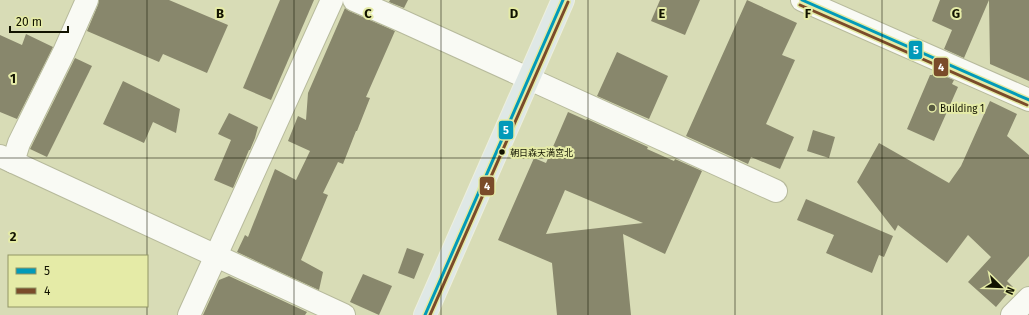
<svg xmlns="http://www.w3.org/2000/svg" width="1029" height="315" font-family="'Fira Sans','Noto Sans JP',sans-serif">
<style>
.building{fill:#88876c;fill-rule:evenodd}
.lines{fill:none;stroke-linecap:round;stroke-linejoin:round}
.minor-casing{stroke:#b7ba9c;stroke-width:24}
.major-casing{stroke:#edefde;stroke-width:24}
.minor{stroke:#f9faf4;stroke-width:22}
.major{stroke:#dfe8e6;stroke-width:22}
.bus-1-casing{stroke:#e5eba7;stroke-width:6}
.bus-2-casing{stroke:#e5eba7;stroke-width:6}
.bus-1{stroke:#029ab9;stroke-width:3}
.bus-2{stroke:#7a4b2a;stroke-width:3}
.grid{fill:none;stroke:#121300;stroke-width:1;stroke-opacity:0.55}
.poi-dot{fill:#575940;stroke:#e5eba7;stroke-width:1.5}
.bus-dot{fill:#121300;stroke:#e5eba7;stroke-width:1.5}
.labels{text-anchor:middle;stroke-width:4;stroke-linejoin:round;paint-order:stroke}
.bus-label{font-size:9px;fill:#121300;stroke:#e5eba7;text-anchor:start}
.poi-label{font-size:10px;fill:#121300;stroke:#e5eba7;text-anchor:start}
.grid-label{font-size:13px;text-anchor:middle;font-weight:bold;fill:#121300;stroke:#e5eba7;stroke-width:4;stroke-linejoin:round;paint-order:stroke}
.line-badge{stroke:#e5eba7;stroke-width:1.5}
.badge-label{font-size:11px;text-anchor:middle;font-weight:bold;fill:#fff}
</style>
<rect width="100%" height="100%" fill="#d8dcb6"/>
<g class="building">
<path d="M99,0h70l59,25 -21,48 -44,-19 -4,8 -72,-31 11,-26z"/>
<path d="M280,0h34l-43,100 -28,-12z"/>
<path d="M390,0h18l-4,8 -15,-6z"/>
<path d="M660,0h40l-15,35 -34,-14z"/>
<path d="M747,0l50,23 -15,32 13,5 -29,64 28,13 -14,32 -29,-12 -3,7 -62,-28z"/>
<path d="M940,0h89v81l-39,-17 -1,-64 -25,58 -20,-9 8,-19 -20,-9z"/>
<path d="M345,8l4,3 46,20 -29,66 4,1 -13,33h-1l-13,33 -5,-2 -15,31 5,2 -27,65 22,12 -4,18 -82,-38 8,-17 3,2 27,-68 21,11 14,-29 -22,-10 10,-25 8,4 2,-27z"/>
<path d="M26,34l27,13 -36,72 -17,-7v-77l22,10z"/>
<path d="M617,52l51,24 -19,43 -52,-23z"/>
<path d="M75,58l17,8 -45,91 -17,-8z"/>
<path d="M934,72l20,8 -2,4 6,3 -24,54 -27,-12 23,-54h2z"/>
<path d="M123,81l57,28 -4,24 -23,-11 -9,21 -41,-19z"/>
<path d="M990,101l27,13 -10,22 22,19v101l-22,25 6,6 -17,20 -28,-25 23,-25 -23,-22 -21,28 -49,-38 -3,6 -38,-49 22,-39 70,40 12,-17z"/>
<path d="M568,112l18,8 1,-1 61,28 -1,2 27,12 1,-2 27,12 -37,83 -42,-20 8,81h-74l-5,-52 -54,-23 36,-82 12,5zM565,190l78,33 -97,11z"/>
<path d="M229,113l29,14 -3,11 -5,12h-1l-16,38 -19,-8 17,-40 -13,-6z"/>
<path d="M813,130l22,7 -6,21 -22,-7z"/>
<path d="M806,199l87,37 -9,21 -5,-2 -7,18 -46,-20 8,-18 -37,-15z"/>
<path d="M407,248l17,6 -10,25 -16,-6z"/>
<path d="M363,274l29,12 -13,29 -29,-13z"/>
<path d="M229,276l78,36 -2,3h-102l16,-35z"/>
</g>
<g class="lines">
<defs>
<g id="minor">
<path d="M354,0l46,20 376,171"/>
<path d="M802,0l227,100"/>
<path d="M0,156l344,159"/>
<path d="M13,162l6,-19 45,-91 23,-52"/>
<path d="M189,315l143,-315"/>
<path d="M1012,315l17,-17"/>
</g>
<path id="major" d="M425,315l138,-315"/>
</defs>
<use href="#minor" class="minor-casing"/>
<use href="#major" class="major-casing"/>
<use href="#minor" class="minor"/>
<use href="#major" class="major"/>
<defs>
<g id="bus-1">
<path d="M802,0l227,100"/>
<path d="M425,315l138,-315"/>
</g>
<g id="bus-2">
<path d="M800,5l227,100"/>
<path d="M430,315l138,-313"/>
</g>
</defs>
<use href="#bus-1" class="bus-1-casing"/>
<use href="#bus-2" class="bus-2-casing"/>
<use href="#bus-1" class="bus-1"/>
<use href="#bus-2" class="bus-2"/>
</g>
<path class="grid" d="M147,0v256M294,0v315M441,0v315M588,0v315M735,0v315M882,0v315M0,158h1029M147,256v50M147,306v9"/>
<circle class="poi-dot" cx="932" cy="108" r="4"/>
<circle class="bus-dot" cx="502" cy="152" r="3.5"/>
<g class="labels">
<g class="bus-label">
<text x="510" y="156">朝日森天満宮北</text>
</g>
<g class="poi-label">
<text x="940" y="112">Building 1</text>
</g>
</g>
<g class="grid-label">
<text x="220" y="18">B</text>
<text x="368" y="18">C</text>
<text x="514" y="18">D</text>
<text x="662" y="18">E</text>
<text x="808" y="18">F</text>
<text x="956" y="18">G</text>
<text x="13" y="83">1</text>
<text x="13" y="241">2</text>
</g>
<g class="line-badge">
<rect x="908" y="40" width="15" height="20" rx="4" fill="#029ab9"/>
<rect x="933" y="57" width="16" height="20" rx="4" fill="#7a4b2a"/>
<rect x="498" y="120" width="16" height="20" rx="4" fill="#029ab9"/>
<rect x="479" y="176" width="16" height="20" rx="4" fill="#7a4b2a"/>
</g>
<g class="badge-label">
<text x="916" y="54">5</text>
<text x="941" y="71">4</text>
<text x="506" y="134">5</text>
<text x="487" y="190">4</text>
</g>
<rect x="8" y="255" width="140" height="52" fill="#e5eba7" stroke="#919564"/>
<rect x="16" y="268" width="20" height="6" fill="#029ab9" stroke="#919564"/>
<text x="44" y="275" font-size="12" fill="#121300">5</text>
<rect x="16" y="288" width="20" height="6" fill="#7a4b2a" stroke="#919564"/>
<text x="44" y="295" font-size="12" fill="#121300">4</text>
<g transform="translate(1001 287) rotate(113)" stroke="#e5eba7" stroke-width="3" paint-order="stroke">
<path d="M0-3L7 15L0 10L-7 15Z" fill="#121300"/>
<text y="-6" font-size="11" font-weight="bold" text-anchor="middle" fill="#121300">N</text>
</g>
<path d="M10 26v6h58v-6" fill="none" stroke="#121300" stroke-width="2"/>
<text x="16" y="26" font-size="12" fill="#121300" stroke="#e5eba7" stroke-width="3" paint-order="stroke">20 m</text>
</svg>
